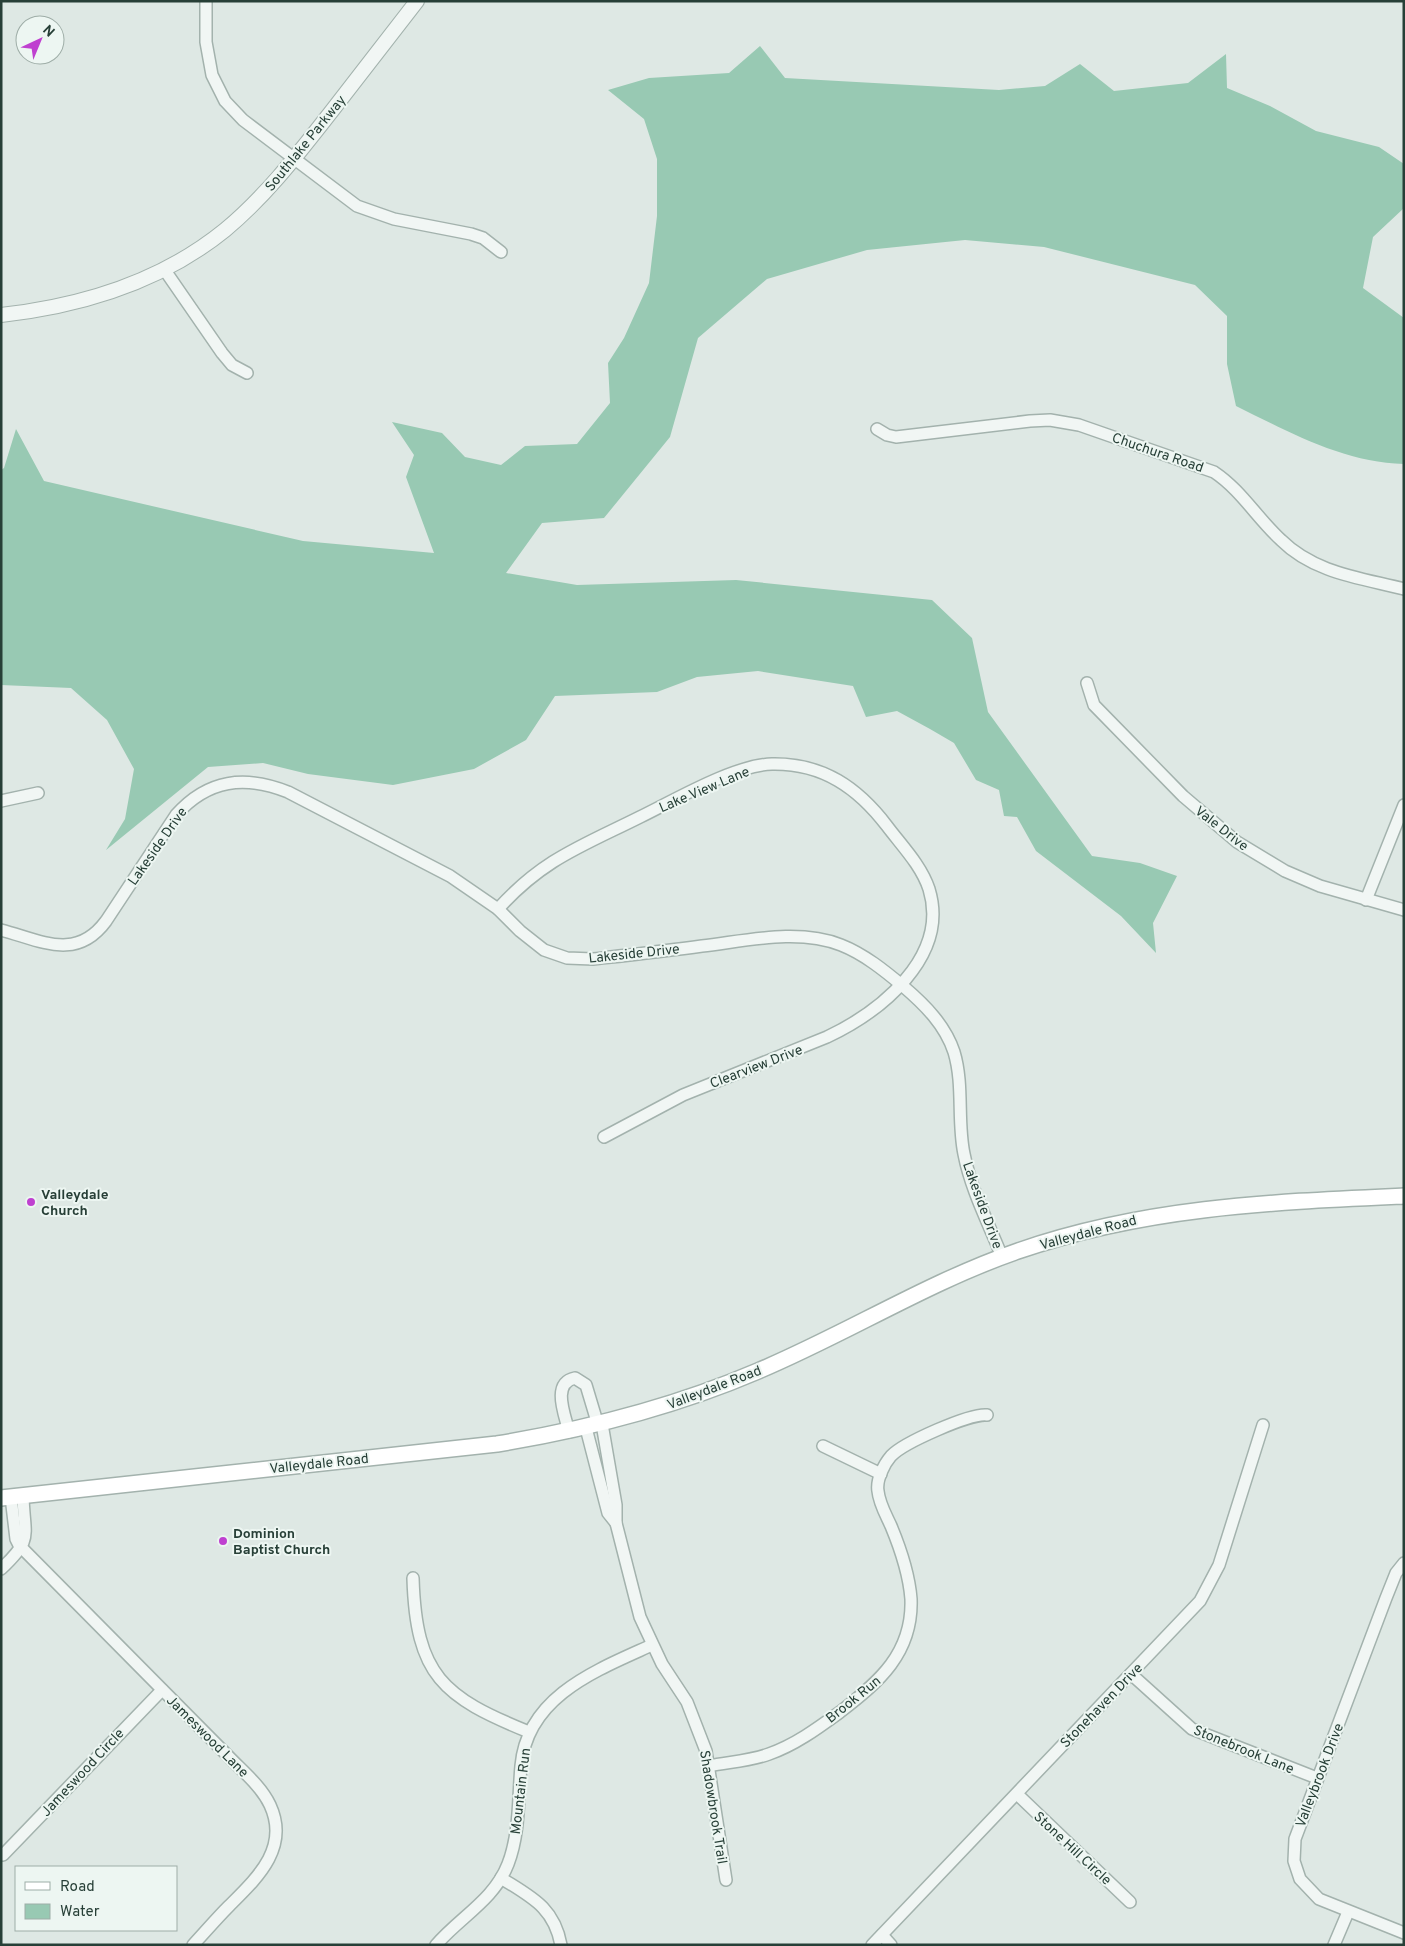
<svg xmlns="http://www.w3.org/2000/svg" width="1405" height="1946" font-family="Overpass,sans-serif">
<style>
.water{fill:#98c9b3}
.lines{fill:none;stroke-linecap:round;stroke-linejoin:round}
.minor-casing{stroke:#a3b2ad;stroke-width:14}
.tertiary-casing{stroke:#a3b2ad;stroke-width:16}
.secondary-casing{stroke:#a3b2ad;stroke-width:18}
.minor{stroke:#f1f6f4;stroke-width:11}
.tertiary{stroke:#f1f6f4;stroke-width:14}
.secondary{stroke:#fff;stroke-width:15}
.poi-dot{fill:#bf40d0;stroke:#edf6f2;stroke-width:2}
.labels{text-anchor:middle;stroke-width:4;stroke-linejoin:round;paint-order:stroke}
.street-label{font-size:14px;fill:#273f37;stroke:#edf6f2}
.poi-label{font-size:14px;font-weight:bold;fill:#273f37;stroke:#edf6f2;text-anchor:start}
</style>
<rect width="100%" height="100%" fill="#dee8e4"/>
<path class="water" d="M760,46l25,32 214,12 46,-4 35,-22 34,27 74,-8 38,-29 1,34 43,18 46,25 63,16 25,17v44l-31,29 -10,51 41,30v146c-60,-1 -115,-32 -168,-58l-9,-42v-48l-32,-31 -151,-38 -79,-7 -98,10 -100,29 -69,59 -28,99 -66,81 -62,5 -36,50 71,12 159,-5 196,20 40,38 16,74 104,144 48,7 37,13 -24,47 3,30 -35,-37 -85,-65 -19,-34 -13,-1 -5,-26 -23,-10 -22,-37 -24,-14 -33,-18 -31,6 -13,-31 -95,-15 -61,6 -40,15 -102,4 -29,44 -52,29 -81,16 -85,-11 -45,-11 -55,4 -102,83 19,-31 9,-50 -27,-49 -36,-32 -70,-3v-215l3,-2 12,-39 28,52 259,60 131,12 -28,-76 8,-22 -22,-33 50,11 23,24 36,8 24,-19 52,-2 33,-41 -2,-40 16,-25 25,-55 8,-67v-57l-13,-40 -36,-29 41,-12 80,-5z"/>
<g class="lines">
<defs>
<g id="minor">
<path d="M206,1v41l6,33 13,26 18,19 114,86 37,13 77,15 12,4 18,14"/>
<path d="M164,269l58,84 10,12 15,8"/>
<path d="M877,429l10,6 9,2 134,-16 20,-1 29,5 135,47c27,18 43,46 67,68 33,33 80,38 123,49"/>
<path d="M1087,683l7,22 89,91 54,46 48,29 35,15 84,24"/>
<path d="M1,801l37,-8"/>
<path d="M1366,900l38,-95"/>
<path d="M498,909c45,-50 84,-63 142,-92 35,-17 94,-52 132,-53 51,-1 86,24 115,62 15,20 34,39 42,63 21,68 -49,123 -102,148l-144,58 -79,42"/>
<path d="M1,930c39,10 75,32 105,-9l70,-106c32,-36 69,-40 112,-23l162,84 48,33 22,22 24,19 23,8 26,1c36,-4 73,-8 109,-13 44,-5 96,-18 139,-1 23,9 44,26 63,42 21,18 41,38 50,65 10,33 3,69 10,102 7,36 25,70 38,103"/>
<path d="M602,1424l14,81v18l24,94 22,47 25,38 19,49 20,129"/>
<path d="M586,1428l22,85 8,10"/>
<path d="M569,1432c-4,-17 -18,-49 6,-54l11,7 12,40"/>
<path d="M823,1446l58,28"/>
<path d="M11,1497l5,42 3,6 214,216c13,13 29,27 37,44 20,43 -13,73 -41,101 -12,12 -24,26 -36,39"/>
<path d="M1404,1563l-8,10 -10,25 -91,241 -1,22 6,18 19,20 85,34"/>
<path d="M1,1569c33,-31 23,-32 22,-73"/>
<path d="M413,1578c3,98 30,119 116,154"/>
<path d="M1131,1674l61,55 125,49"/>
<path d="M709,1766c20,-4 41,-5 60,-12 26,-9 49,-26 71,-42 39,-30 73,-59 71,-113 -2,-26 -10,-49 -20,-73 -5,-11 -12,-23 -13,-35 -2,-11 6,-27 13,-35 12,-13 79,-43 96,-41"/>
<path d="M1017,1794l113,108"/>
<path d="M3,1855l159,-165"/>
<path d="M501,1878c30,19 53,29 60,67"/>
<path d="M882,1935l9,10"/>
<path d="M436,1945c24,-28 58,-45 72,-81 12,-31 10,-66 13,-98 6,-70 76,-96 131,-121"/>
<path d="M872,1945l328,-344 19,-36 44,-140"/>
<path d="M1334,1945l14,-33"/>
</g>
<path id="tertiary" d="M1,315c81,-9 160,-33 224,-85 41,-34 73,-76 106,-118 29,-37 57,-74 86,-111"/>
<path id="secondary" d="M1,1498l496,-54c91,-15 177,-37 261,-73 88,-37 170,-89 260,-120 126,-44 254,-49 386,-55"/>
</defs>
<use href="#minor" class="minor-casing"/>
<use href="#tertiary" class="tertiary-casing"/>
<use href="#secondary" class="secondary-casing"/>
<use href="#minor" class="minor"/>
<use href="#tertiary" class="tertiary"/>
<use href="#secondary" class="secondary"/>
</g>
<g class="poi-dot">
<circle cx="31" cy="1202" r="5"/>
<circle cx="223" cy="1541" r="5"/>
</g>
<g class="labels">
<g class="street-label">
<text transform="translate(305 143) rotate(-51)" y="5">Southlake Parkway</text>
<text transform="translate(1158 452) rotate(19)" y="5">Chuchura Road</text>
<text transform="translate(704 789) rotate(-23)" y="5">Lake View Lane</text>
<text transform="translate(1222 828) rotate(38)" y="5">Vale Drive</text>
<text transform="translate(157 846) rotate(-55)" y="5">Lakeside Drive</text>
<text transform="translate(634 953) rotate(-6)" y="5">Lakeside Drive</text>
<text transform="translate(756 1066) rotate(-21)" y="5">Clearview Drive</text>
<text transform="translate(983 1205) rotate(70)" y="5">Lakeside Drive</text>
<text transform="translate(1088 1232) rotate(-15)" y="5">Valleydale Road</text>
<text transform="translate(714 1387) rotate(-21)" y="5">Valleydale Road</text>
<text transform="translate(319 1463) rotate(-6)" y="5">Valleydale Road</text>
<text transform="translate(853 1699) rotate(-39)" y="5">Brook Run</text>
<text transform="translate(1101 1705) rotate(-46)" y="5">Stonehaven Drive</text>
<text transform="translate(208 1736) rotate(45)" y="5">Jameswood Lane</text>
<text transform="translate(1244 1749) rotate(22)" y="5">Stonebrook Lane</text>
<text transform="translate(82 1772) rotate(-47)" y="5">Jameswood Circle</text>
<text transform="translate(1319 1775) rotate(-69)" y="5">Valleybrook Drive</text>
<text transform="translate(520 1791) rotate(-83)" y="5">Mountain Run</text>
<text transform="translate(714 1807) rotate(81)" y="5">Shadowbrook Trail</text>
<text transform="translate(1073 1848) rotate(43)" y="5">Stone Hill Circle</text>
</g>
<g class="poi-label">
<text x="41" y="1199">Valleydale<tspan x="41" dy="16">Church</tspan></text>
<text x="233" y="1538">Dominion<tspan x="233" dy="16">Baptist Church</tspan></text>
</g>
</g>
<rect width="1405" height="1946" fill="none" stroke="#273f37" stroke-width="5"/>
<rect x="15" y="1866" width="162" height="65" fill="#edf6f2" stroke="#9eada7"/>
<rect x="25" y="1882" width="25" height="8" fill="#ffffff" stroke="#9eada7"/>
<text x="60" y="1891" font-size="15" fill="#273f37">Road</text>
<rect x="25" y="1904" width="25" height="15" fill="#98c9b3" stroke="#9eada7"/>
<text x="60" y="1916" font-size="15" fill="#273f37">Water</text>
<g transform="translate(40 40) rotate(44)"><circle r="24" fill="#edf6f2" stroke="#9eada7"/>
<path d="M0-4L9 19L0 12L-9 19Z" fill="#bf40d0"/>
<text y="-8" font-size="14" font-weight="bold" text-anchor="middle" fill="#273f37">N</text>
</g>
</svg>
